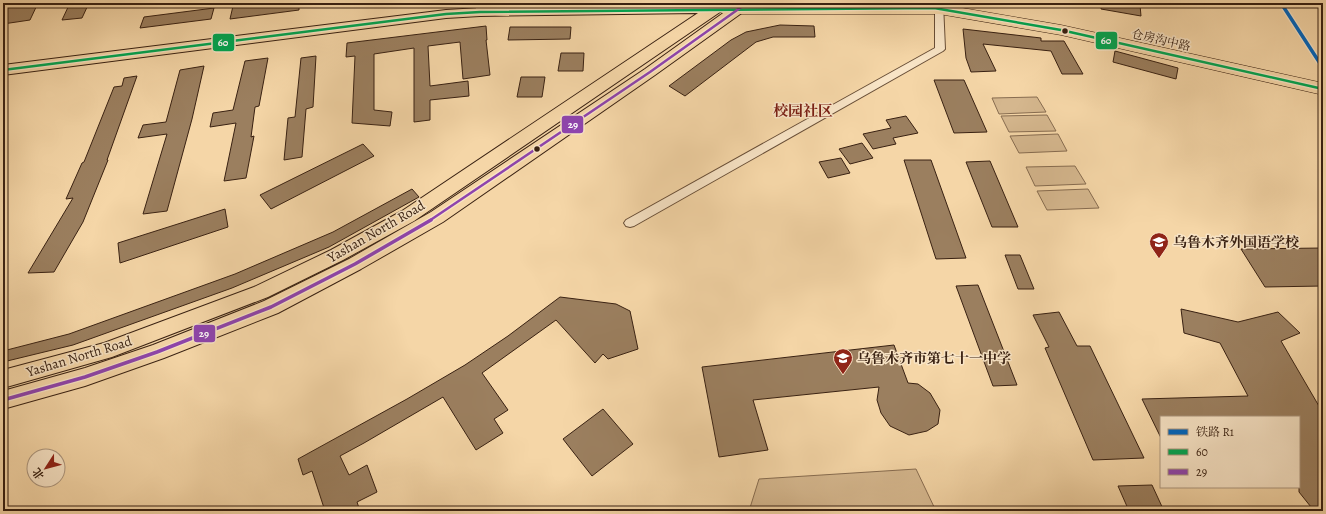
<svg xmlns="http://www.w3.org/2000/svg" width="1326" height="514" font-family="Alegreya,'Noto Serif SC',serif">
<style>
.green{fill:#d5b78e;stroke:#876c50}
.building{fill:#9b7f5f;stroke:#392112}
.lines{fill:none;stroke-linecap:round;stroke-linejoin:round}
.street-casing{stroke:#684e37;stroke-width:2}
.primary-casing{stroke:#392112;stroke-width:2}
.highway-casing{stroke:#392112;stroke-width:1}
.street{fill:#f8e4c6;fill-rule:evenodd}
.primary{fill:#f5d6a7;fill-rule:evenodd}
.highway{fill:#f5d6a7;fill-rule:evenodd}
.bus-1-casing{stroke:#f8e4c6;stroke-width:5}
.bus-2-far1-casing{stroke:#f8e4c6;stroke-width:5}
.bus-2-casing{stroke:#f8e4c6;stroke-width:6}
.bus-1{stroke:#00a651;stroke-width:2.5}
.bus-2-far1{stroke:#8e44ad;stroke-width:2.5}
.bus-2{stroke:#8e44ad;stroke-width:3.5}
.rail-1-casing{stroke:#f8e4c6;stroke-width:6}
.rail-1{stroke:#0065bd;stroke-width:3.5}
.bus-dot{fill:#392112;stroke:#f8e4c6;stroke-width:1.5}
.labels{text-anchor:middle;stroke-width:3;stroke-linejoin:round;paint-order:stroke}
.far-street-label{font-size:12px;fill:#392112;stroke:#f8e4c6}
.street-label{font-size:14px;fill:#392112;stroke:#f8e4c6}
.poi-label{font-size:14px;font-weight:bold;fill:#392112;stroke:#f8e4c6;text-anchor:start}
.neighbourhood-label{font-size:15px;font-weight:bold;fill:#7a1f14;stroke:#f8e4c6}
.line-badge{stroke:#f8e4c6;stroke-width:1.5}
.badge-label{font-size:11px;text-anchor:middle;font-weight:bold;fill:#fff}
</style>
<rect width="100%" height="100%" fill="#f5d6a7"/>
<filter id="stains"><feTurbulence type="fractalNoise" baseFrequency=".005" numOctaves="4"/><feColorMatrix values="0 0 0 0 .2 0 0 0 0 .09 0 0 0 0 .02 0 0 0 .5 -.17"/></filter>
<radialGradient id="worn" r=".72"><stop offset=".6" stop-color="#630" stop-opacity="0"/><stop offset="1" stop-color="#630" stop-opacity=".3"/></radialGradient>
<g class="green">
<path d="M1037,97l9,15 -47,2 -7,-16z"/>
<path d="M1047,115l9,16 -47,1 -8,-16z"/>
<path d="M1058,134l9,17 -48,2 -9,-17z"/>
<path d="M1075,166l11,18 -51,2 -9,-19z"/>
<path d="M1088,189l11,19 -52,2 -10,-19z"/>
<path d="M916,469l20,42h-187l10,-32z"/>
</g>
<g class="building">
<path d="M3,3h35l-8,17 -27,4z"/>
<path d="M70,3h19l-7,15 -20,2z"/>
<path d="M258,3h41v7l-69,9 3,-13z"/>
<path d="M1102,3h26l12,2 1,11 -40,-7z"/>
<path d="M214,8l-3,11 -71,9 4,-11z"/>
<path d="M780,25l34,1 1,11h-42l-17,5 -71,54 -16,-10 62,-46 15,-8z"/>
<path d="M486,26l1,14h-1l4,35 -27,4 -3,-37 -32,4 2,40 38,-5 1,15 -39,4v20l-16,2v-74l-40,6v56l18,2 -2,14 -38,-3 3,-67 -9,1 1,-14z"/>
<path d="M510,27h61l-1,12 -62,1z"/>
<path d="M963,29l78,9v3h23l19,33h-21l-11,-23 -68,-7 13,27 -25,1 -5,-14z"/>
<path d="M1115,51l63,17 -2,11 -63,-17z"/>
<path d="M561,53h23l-1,18h-25z"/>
<path d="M316,56l-3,51 -7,2 -4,48 -18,3 4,-42 7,-1 6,-59z"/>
<path d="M268,58l-9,48 -4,1 -4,30 3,-1 -8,42 -22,3 12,-58 -26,4 3,-14 20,-3 12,-49z"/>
<path d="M204,66l-12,53 -25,92 -24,3 24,-80 -29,4 5,-13 23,-3 14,-52z"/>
<path d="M137,76l-30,84h1l-25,62 -29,50 -26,1 45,-75 -7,1 16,-36 2,-1 30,-75 8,-1 2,-8z"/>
<path d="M521,77h24l-3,20h-25z"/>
<path d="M934,80h30l23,52 -33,1z"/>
<path d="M906,116l12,17 -25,5 3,6 -23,5 -10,-15 28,-6 -5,-8z"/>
<path d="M862,143l11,15 -23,6 -11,-15z"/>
<path d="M363,144l11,12 -103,53 -11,-14z"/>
<path d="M841,158l9,15 -22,5 -9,-16z"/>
<path d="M904,160h27l35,98 -30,1z"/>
<path d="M990,161l28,66h-26l-26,-65z"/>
<path d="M412,189l7,8 -90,50 -97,41 -159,57 -70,17v-11l66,-17 166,-60 98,-42z"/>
<path d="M225,209l3,18 -108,36 -2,-20z"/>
<path d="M1323,248v38l-58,1 -24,-38z"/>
<path d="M1005,255h15l14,34h-16z"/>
<path d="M978,285l39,100 -24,1 -37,-100z"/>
<path d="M560,297l56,7 14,7 8,38 -30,10 -5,-5 -8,9 -39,-43 -74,53 26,37 -14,9 9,14 -27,17 -33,-53 -79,46 -24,13 9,19 18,-10 10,27 -20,10 3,9h-35l-13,-40 -9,4 -5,-16 109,-60 58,-34 43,-29z"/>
<path d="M1181,309l57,13 40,-10 22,21 -19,8 42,72v98l-12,-4 -12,-15v-75h-138v21l-19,-39 106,-3 -28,-53 -36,-10z"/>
<path d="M1059,312l18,34h13l54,112 -51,2 -48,-112 4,-1 -16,-32z"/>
<path d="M894,345l14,38 10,1 12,9 10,17 -2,14 -11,7 -18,4 -19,-9 -9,-13 -4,-13 2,-13 -126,13 15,50 -49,7 -17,-90z"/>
<path d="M603,409l30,35 -41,32 -29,-37z"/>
<path d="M1152,485l12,26h-35l-11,-25z"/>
</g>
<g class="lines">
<defs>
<g id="street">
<path d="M476,3h8l-1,11 -3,1 -4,-3z"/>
<path d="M935,3h8l2,46 -2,2 -309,175 -4,1 -4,-1 -2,-3 2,-3 309,-172z"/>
</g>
<g id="primary">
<path d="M713,5l7,1 2,3 -2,3 -306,209 -71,39 -75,37 -156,60 -109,31v-18l101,-27 150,-56 77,-37 71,-39 296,-198 -218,3 -34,2 -443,57v-10l443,-55 34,-2z"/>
<path d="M738,5l5,1 2,3 -2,3 -88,63 -212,147 -82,47 -83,44 -114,45 -79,28 -82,23v-18l82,-23 68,-23 111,-44 85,-42 82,-47 214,-143 88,-63z"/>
</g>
<path id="highway" d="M725,4h214l122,21 262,58v12l-262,-60 -122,-21h-214l-5,-2 -3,-3 3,-3z"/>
</defs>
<use href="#street" class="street-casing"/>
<use href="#primary" class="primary-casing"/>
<use href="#highway" class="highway-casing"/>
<use href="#street" class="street"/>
<use href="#primary" class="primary"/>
<use href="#highway" class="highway"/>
<defs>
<path id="bus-1" d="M3,70l443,-56 34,-2 454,-4 127,22 262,59"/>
<path id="bus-2-far1" d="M429,221l221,-149 97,-69"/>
<path id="bus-2" d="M3,400l82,-23 72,-25 114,-45 84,-43 76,-44"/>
</defs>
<use href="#bus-1" class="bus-1-casing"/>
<use href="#bus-2-far1" class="bus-2-far1-casing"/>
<use href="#bus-2" class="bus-2-casing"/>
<use href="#bus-1" class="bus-1"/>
<use href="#bus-2-far1" class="bus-2-far1"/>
<use href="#bus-2" class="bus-2"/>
<defs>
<path id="rail-1" d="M1281,3l42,65"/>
</defs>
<use href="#rail-1" class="rail-1-casing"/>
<use href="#rail-1" class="rail-1"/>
</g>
<defs>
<symbol id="school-pin" viewBox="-11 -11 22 30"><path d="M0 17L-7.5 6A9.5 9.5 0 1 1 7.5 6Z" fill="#8f2418" stroke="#f8e4c6"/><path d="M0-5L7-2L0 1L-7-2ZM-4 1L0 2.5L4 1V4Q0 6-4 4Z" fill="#fff"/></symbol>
</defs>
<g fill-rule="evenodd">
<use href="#school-pin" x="1148" y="231" width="22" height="30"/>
<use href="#school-pin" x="832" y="347" width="22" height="30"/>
</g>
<g class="bus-dot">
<circle cx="1065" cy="31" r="3.5"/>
<circle cx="537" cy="149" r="3.5"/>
</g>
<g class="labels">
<g class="far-street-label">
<text transform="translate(1161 40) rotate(13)" y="4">仓房沟中路</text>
</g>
<g class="street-label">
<text transform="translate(376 231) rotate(-30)" y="5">Yashan North Road</text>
<text transform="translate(79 356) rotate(-17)" y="5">Yashan North Road</text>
</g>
<g class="poi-label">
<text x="1173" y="247">乌鲁木齐外国语学校</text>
<text x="857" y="363">乌鲁木齐市第七十一中学</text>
</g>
<g class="neighbourhood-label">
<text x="803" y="116">校园社区</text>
</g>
</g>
<g class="line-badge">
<rect x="1095" y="31" width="23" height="19" rx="4" fill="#00a651"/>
<rect x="212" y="33" width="23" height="19" rx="4" fill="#00a651"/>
<rect x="561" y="115" width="23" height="19" rx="4" fill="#8e44ad"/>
<rect x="193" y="324" width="23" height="19" rx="4" fill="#8e44ad"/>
</g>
<g class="badge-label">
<text x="1106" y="44">60</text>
<text x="223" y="46">60</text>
<text x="573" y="128">29</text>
<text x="204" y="337">29</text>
</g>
<rect width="1326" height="514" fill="none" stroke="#f5d6a7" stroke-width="16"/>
<rect x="4" y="4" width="1318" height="506" fill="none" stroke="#392112" stroke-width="2"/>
<rect x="8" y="8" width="1310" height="498" fill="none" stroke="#392112"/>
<rect x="1160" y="416" width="140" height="72" fill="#f8e4c6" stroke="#ac967e"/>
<rect x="1168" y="429" width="20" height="6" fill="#0065bd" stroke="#ac967e"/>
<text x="1196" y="436" font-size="12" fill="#392112">铁路 R1</text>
<rect x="1168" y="449" width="20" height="6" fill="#00a651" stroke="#ac967e"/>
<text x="1196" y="456" font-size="12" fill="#392112">60</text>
<rect x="1168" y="469" width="20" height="6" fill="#8e44ad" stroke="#ac967e"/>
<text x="1196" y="476" font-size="12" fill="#392112">29</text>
<g transform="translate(46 468) rotate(234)"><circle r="19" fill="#f8e4c6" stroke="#ac967e"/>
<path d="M0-3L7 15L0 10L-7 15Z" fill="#8f2418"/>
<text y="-6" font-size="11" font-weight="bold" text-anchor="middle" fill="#392112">北</text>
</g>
<rect width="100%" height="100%" filter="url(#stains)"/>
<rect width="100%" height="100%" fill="url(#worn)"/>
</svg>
